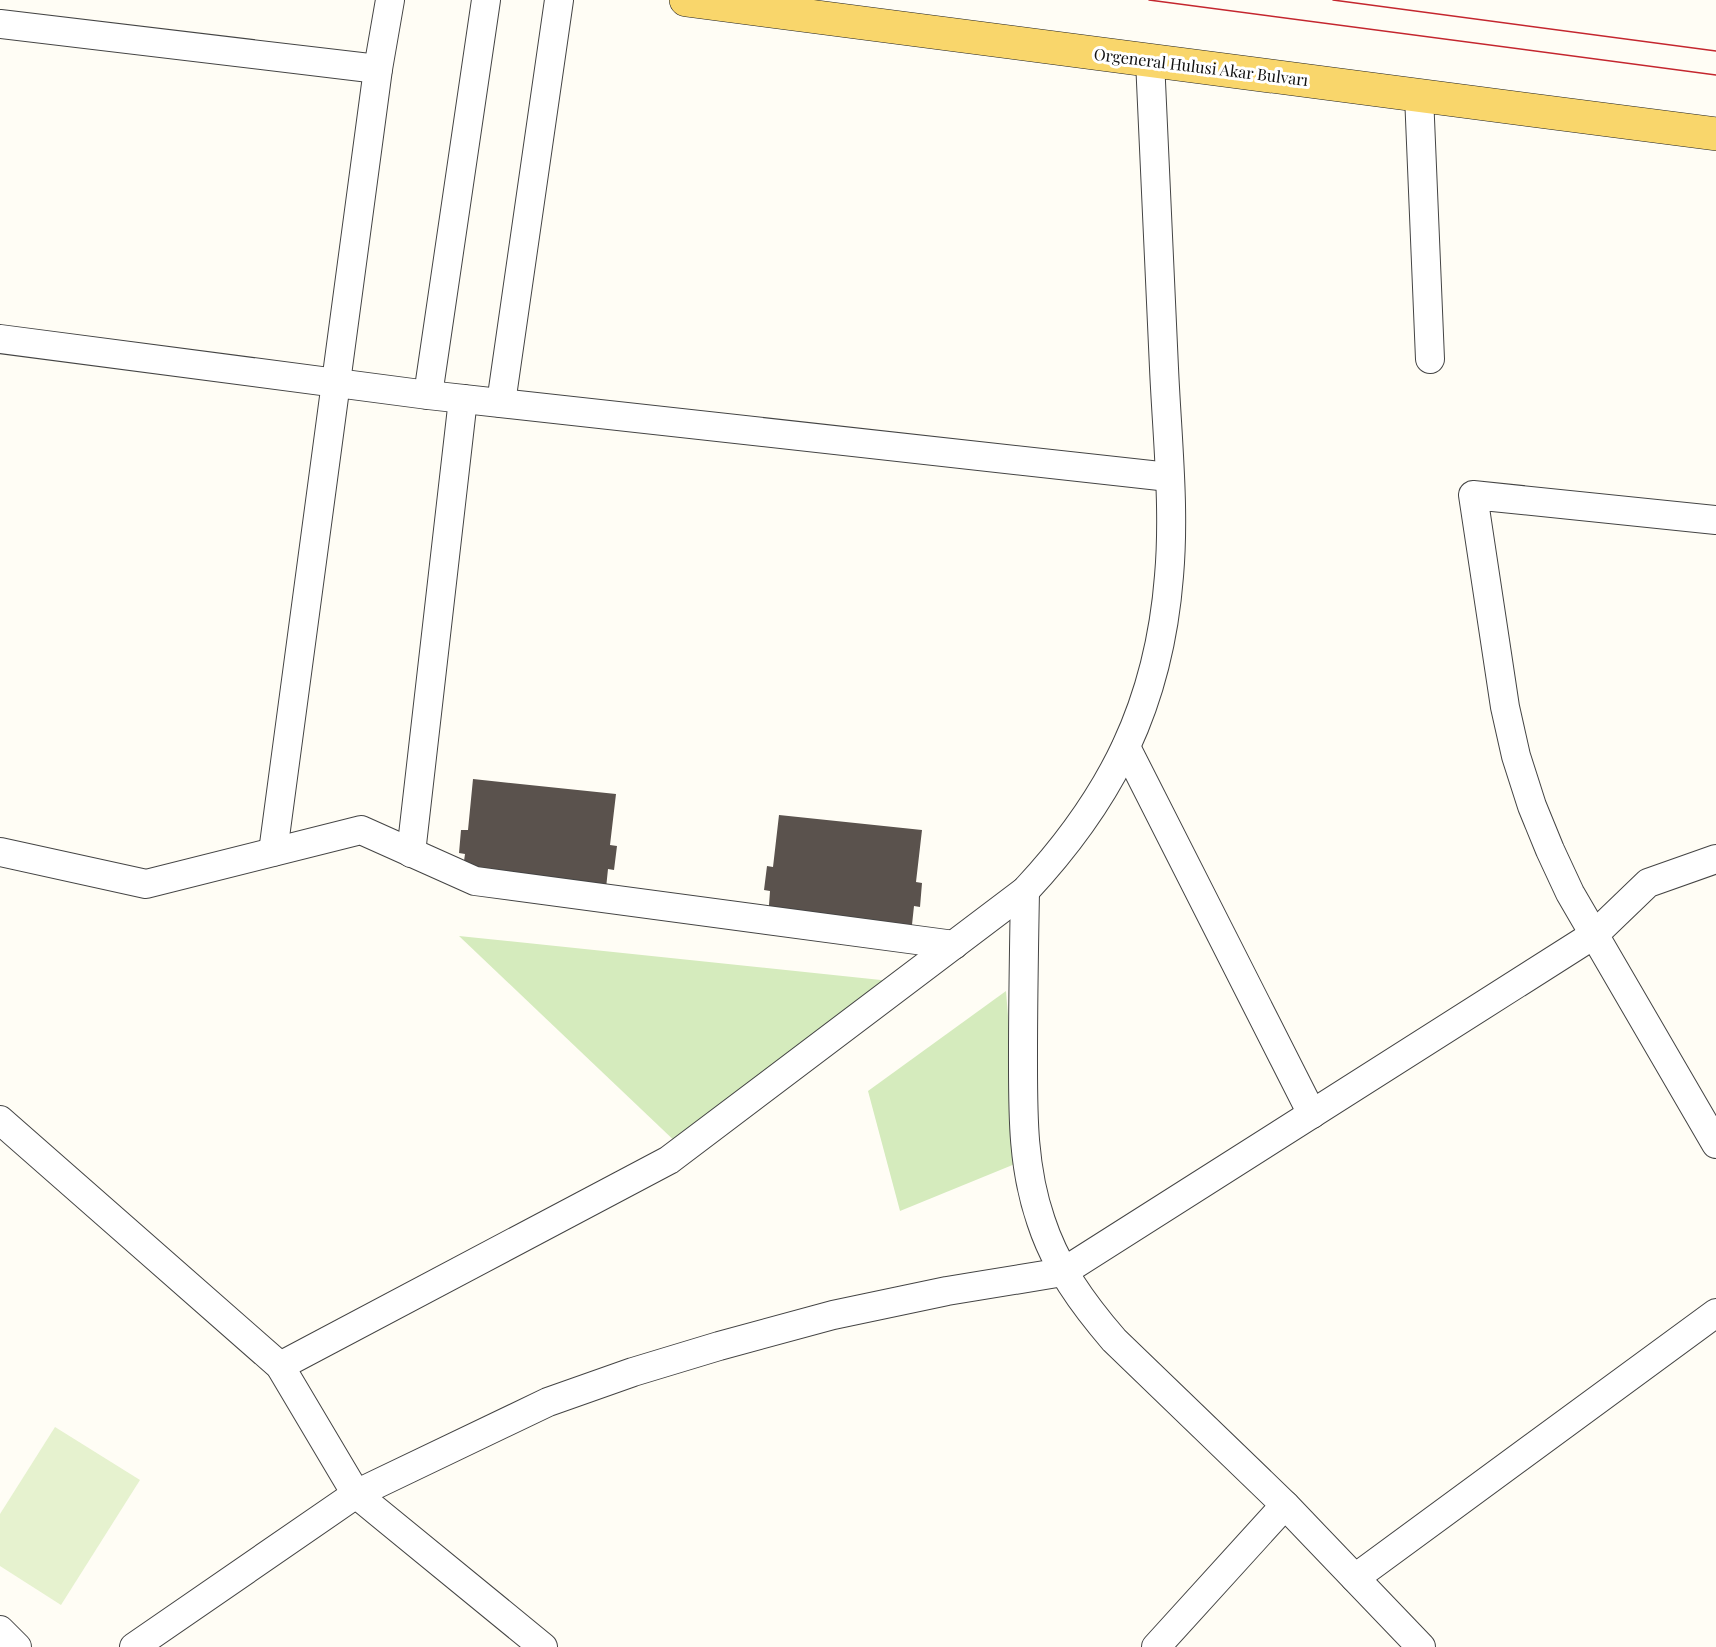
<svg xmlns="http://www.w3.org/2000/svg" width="1716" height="1647" font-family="'Playfair Display',serif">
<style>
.green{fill:#d5ebbd}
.pitch{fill:#e6f2cf}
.building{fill:#5a524d}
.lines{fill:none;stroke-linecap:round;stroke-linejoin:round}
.street-casing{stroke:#444;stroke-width:30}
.primary-casing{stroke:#222;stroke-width:34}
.street{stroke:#fff;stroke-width:28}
.primary{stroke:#f9d66b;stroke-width:33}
.tram{stroke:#c4262e;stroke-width:1.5}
.labels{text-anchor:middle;stroke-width:6;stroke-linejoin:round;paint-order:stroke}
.street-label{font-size:16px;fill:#111;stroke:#fff}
</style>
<rect width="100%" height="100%" fill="#fffdf5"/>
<g class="green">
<path d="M459,936l460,48 -238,163z"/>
<path d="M1006,991l14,171 -120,49 -32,-120z"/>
</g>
<path class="pitch" d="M55,1427l85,53 -79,125 -61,-39v-52z"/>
<g class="building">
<path d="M473,779l143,15 -6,51 7,1 -3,24 -6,-1 -3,29 -144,-16 4,-28 -6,-1 2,-23h7z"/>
<path d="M779,815l143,15 -6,52 6,1 -2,24 -6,-1 -3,28 -143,-15 2,-28 -6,-1 3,-24 6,1z"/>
</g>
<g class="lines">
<defs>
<g id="street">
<path d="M0,24l378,45"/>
<path d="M1419,95l11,264"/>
<path d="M0,339l428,56 741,82"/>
<path d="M428,395l58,-395"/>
<path d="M501,403l58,-403"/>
<path d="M1716,520l-243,-25 32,212 11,49 16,50 18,44 20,43 146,251"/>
<path d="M1126,747l186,367"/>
<path d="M0,852l146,32 215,-54 114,51 479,64"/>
<path d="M273,852l105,-783 12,-69"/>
<path d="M411,853l52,-454"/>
<path d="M1025,891c-1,54 -2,109 -2,163 0,57 -1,112 18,167 15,46 42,83 73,119l171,165 136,142"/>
<path d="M0,1120l280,246 76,128 187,153"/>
<path d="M280,1366l389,-206 356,-269c87,-93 134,-187 144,-315 6,-68 -2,-140 -5,-208 -5,-103 -9,-206 -14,-308"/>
<path d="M1355,1578l361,-265"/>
<path d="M0,1630l17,17"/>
<path d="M134,1647l222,-153 192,-92 85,-30 86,-26 114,-31 114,-24 116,-19 532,-338 53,-51 68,-24"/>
<path d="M1156,1647l129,-142"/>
</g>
<path id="primary" d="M686,0l1030,134"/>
</defs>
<use href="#street" class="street-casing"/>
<use href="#primary" class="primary-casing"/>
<use href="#street" class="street"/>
<use href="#primary" class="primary"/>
<g class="tram">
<path d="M1149,0l567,75"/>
<path d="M1333,0l383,51"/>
</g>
</g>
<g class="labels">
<g class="street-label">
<text transform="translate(1201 67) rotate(7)" y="6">Orgeneral Hulusi Akar Bulvarı</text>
</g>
</g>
</svg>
